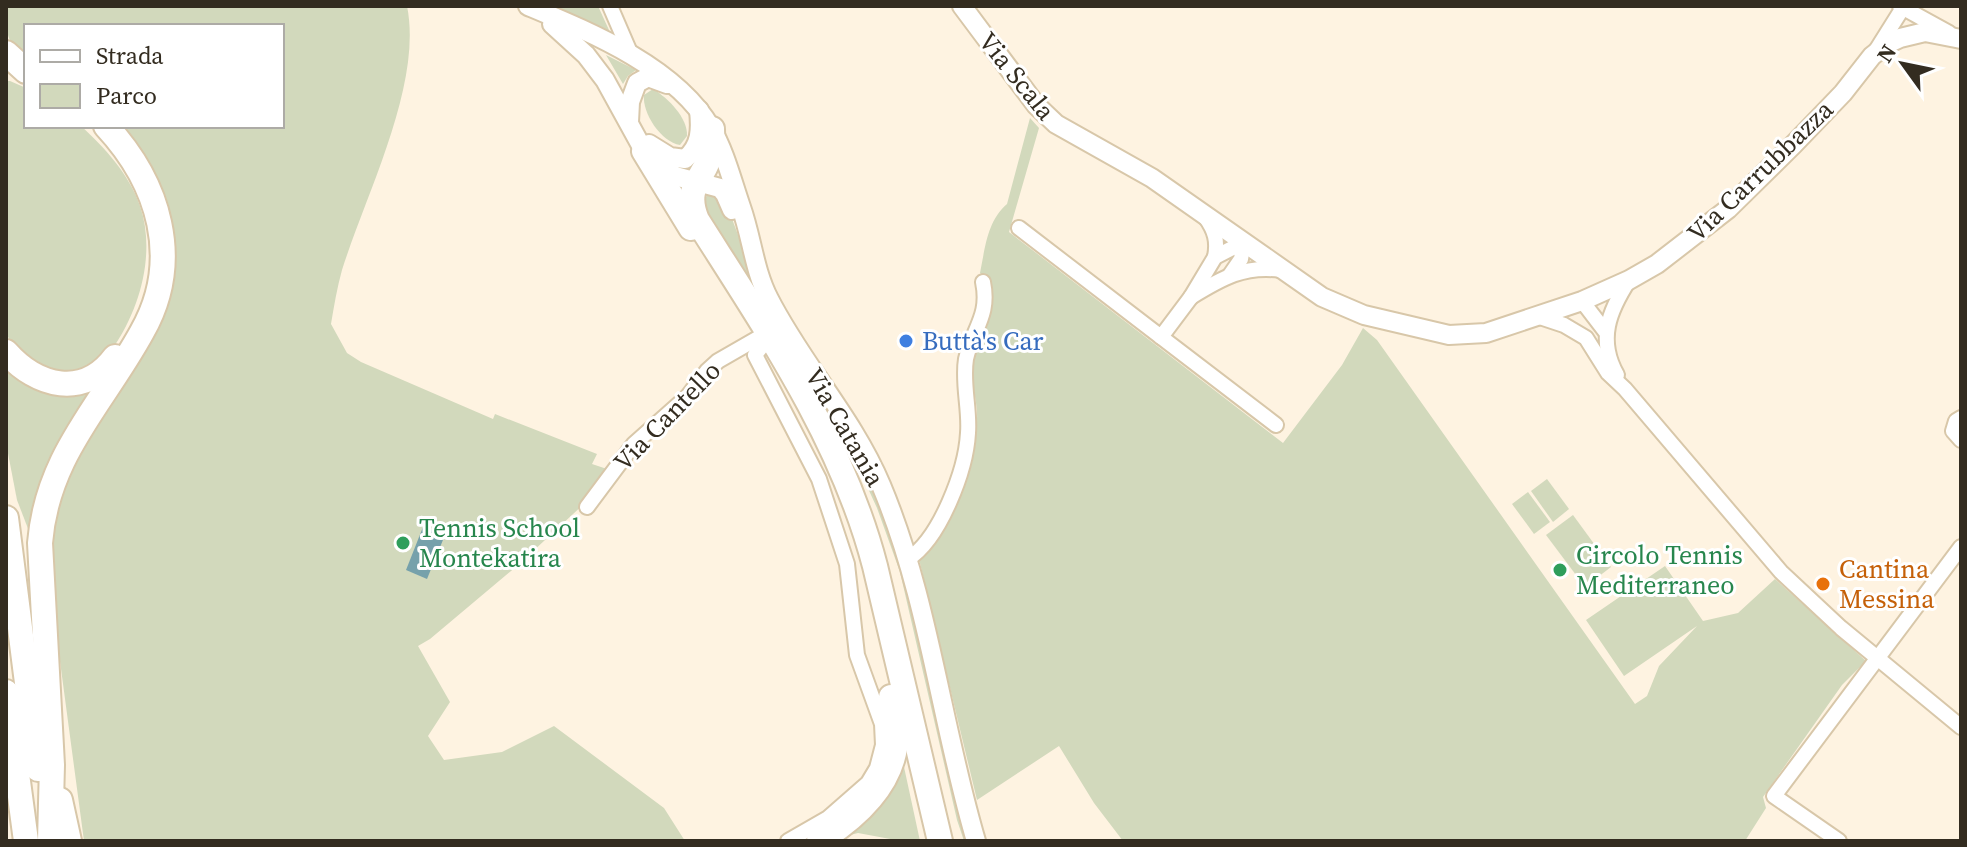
<svg xmlns="http://www.w3.org/2000/svg" width="1967" height="847" font-family="'Source Serif 4',serif">
<style>
.green{fill:#d2d9bc}
.water{fill:#76a1ab}
.lines{fill:none;stroke-linecap:round;stroke-linejoin:round}
.street-casing{stroke:#d8c7a9;stroke-width:18}
.secondary-casing{stroke:#d8c7a9;stroke-width:22}
.highway-casing{stroke:#d8c7a9;stroke-width:28}
.street{stroke:#fff;stroke-width:14}
.secondary{stroke:#fff;stroke-width:18}
.highway{stroke:#fff;stroke-width:24}
.shop-dot{fill:#3f7fe0;stroke:#fff;stroke-width:3}
.leisure-dot{fill:#2e9e5b;stroke:#fff;stroke-width:3}
.food-dot{fill:#e8710a;stroke:#fff;stroke-width:3}
.labels{text-anchor:middle;stroke-width:6;stroke-linejoin:round;paint-order:stroke}
.street-label{font-size:26px;fill:#332c20;stroke:#fff}
.shop-label{font-size:26px;fill:#366cbe;stroke:#fff;text-anchor:start}
.leisure-label{font-size:26px;fill:#27864d;stroke:#fff;text-anchor:start}
.food-label{font-size:26px;fill:#c56008;stroke:#fff;text-anchor:start}
</style>
<rect width="100%" height="100%" fill="#fef3e1"/>
<g class="green">
<path d="M6,6h401c16,78 -41,188 -65,264 -5,18 -8,36 -11,54l16,29 14,9 132,57 2,-5 102,40 -5,10 15,5 -21,33 -69,64 -87,73 -12,7 32,56 -22,34 16,24 58,-8 52,-26 110,82 21,33h-601l-37,-277 3,-56 118,-234 -53,-148h167v-100h-256v34c-20,-19 -20,-26 -20,-54z"/>
<path d="M545,6h53l16,35z"/>
<path d="M606,55l30,15 -8,6 -5,8z"/>
<path d="M6,81h4l16,7v38h55c23,21 49,49 59,80 16,47 0,103 -27,142 -6,8 -12,18 -21,22 -9,4 -22,5 -31,7l-46,-27 -9,-17z"/>
<path d="M653,89c15,9 35,29 34,47l-7,9c-19,-3 -38,-32 -36,-50z"/>
<path d="M1030,118l9,10 -30,104 274,211 59,-78 21,-37 14,12 258,364 12,-8 12,-30 38,-40 -73,50 -38,-56 79,-54 38,55 35,-8 37,-34 91,82 -24,24 -79,112 3,11 -21,33h-622l-29,-38 -35,-57 -82,54 -58,-241c27,-31 56,-98 58,-140 1,-22 -10,-46 -4,-68 7,-26 37,-52 7,-78 5,-24 7,-52 27,-69z"/>
<path d="M714,192l11,8 38,102 91,142 44,103 71,294h-5l-7,-21 -57,-248 -23,-64 -28,-61 -63,-94 -84,-148 5,-10z"/>
<path d="M6,362l92,27 -66,150 -15,-39 -11,-57z"/>
<path d="M1547,479l22,30 -16,13 -22,-31z"/>
<path d="M1528,492l22,30 -16,12 -22,-30z"/>
<path d="M1573,515l38,52 -26,20 -39,-52z"/>
<path d="M901,753l19,88h-19l-43,-8 -31,8z"/>
</g>
<path class="water" d="M423,527l22,8 -18,44 -21,-9z"/>
<g class="lines">
<defs>
<g id="street">
<path d="M610,6l22,51"/>
<path d="M1900,6l49,27"/>
<path d="M1877,49l27,-43"/>
<path d="M1206,218c9,13 12,23 9,39"/>
<path d="M1019,228l142,109 30,-40 24,-40 29,-15 -3,17 -11,16"/>
<path d="M1191,297c31,-19 53,-32 90,-27"/>
<path d="M1582,301l23,30"/>
<path d="M1537,316l27,9 22,13 22,35 17,16 156,183 60,56 120,99"/>
<path d="M1161,337l115,88"/>
<path d="M763,345l-8,10 64,124 28,85 10,91 25,69 1,21 -6,23 -9,15 -40,35 -40,23"/>
<path d="M1617,375c-20,-35 -8,-64 12,-95"/>
<path d="M1961,418l-5,3 -3,10 8,9"/>
<path d="M587,507l47,-63 54,-48 19,-25 11,-10 40,-23"/>
<path d="M908,559c32,-20 58,-89 60,-126 2,-24 -6,-50 -2,-74 7,-31 24,-43 17,-77"/>
<path d="M1839,841l-65,-45 187,-249"/>
</g>
<g id="secondary">
<path d="M528,6c62,26 148,61 183,122 14,24 21,53 30,79 11,31 13,63 28,92 33,65 84,119 112,186 48,114 60,238 95,356"/>
<path d="M962,6l74,99 20,19 96,54 170,119 42,18 85,20 37,-2 96,-32 47,-21 28,-16 71,-55 66,-65 49,-51 29,-37 15,-12 13,-6 25,-6 36,7"/>
<path d="M552,24l34,31 19,25 39,71 31,25 45,12 5,6 7,16"/>
<path d="M629,122l1,-20 7,-19 11,-6 19,7"/>
<path d="M649,144l21,13 15,2c16,-13 16,-30 14,-49"/>
</g>
<g id="highway">
<path d="M6,53l20,18"/>
<path d="M712,129c0,6 1,13 0,19 -5,31 -30,35 -15,72 69,109 145,219 178,346l65,275"/>
<path d="M644,151l47,77"/>
<path d="M6,352c31,35 78,47 109,5"/>
<path d="M6,518l32,251"/>
<path d="M6,692l20,149"/>
<path d="M60,800l9,41"/>
<path d="M50,841l2,-76 -12,-222c7,-88 62,-138 102,-211 41,-72 17,-149 -36,-206"/>
<path d="M819,841c40,-25 80,-62 77,-113 -1,-11 -3,-21 -5,-31"/>
</g>
</defs>
<use href="#street" class="street-casing"/>
<use href="#secondary" class="secondary-casing"/>
<use href="#highway" class="highway-casing"/>
<use href="#street" class="street"/>
<use href="#secondary" class="secondary"/>
<use href="#highway" class="highway"/>
</g>
<circle class="shop-dot" cx="906" cy="341" r="8"/>
<g class="leisure-dot">
<circle cx="403" cy="543" r="8"/>
<circle cx="1560" cy="570" r="8"/>
</g>
<circle class="food-dot" cx="1823" cy="584" r="8"/>
<g class="labels">
<g class="street-label">
<text transform="translate(1017 76) rotate(51)" y="9">Via Scala</text>
<text transform="translate(1760 171) rotate(-44)" y="9">Via Carrubbazza</text>
<text transform="translate(667 416) rotate(-46)" y="9">Via Cantello</text>
<text transform="translate(845 427) rotate(60)" y="9">Via Catania</text>
</g>
<g class="shop-label">
<text x="922" y="350">Buttà's Car</text>
</g>
<g class="leisure-label">
<text x="419" y="537">Tennis School<tspan x="419" dy="30">Montekatira</tspan></text>
<text x="1576" y="564">Circolo Tennis<tspan x="1576" dy="30">Mediterraneo</tspan></text>
</g>
<g class="food-label">
<text x="1839" y="578">Cantina<tspan x="1839" dy="30">Messina</tspan></text>
</g>
</g>
<rect width="1967" height="847" fill="none" stroke="#332c20" stroke-width="16"/>
<rect x="24" y="24" width="260" height="104" fill="#ffffff" stroke="#adaba6" stroke-width="2"/>
<rect x="40" y="50" width="40" height="12" fill="#ffffff" stroke="#adaba6" stroke-width="2"/>
<text x="96" y="64" font-size="24" fill="#332c20">Strada</text>
<rect x="40" y="84" width="40" height="24" fill="#d2d9bc" stroke="#adaba6" stroke-width="2"/>
<text x="96" y="104" font-size="24" fill="#332c20">Parco</text>
<g transform="translate(1903 64) rotate(303)" stroke="#ffffff" stroke-width="6" paint-order="stroke">
<path d="M0-6L14 30L0 20L-14 30Z" fill="#332c20"/>
<text y="-12" font-size="22" font-weight="bold" text-anchor="middle" fill="#332c20">N</text>
</g>
</svg>
